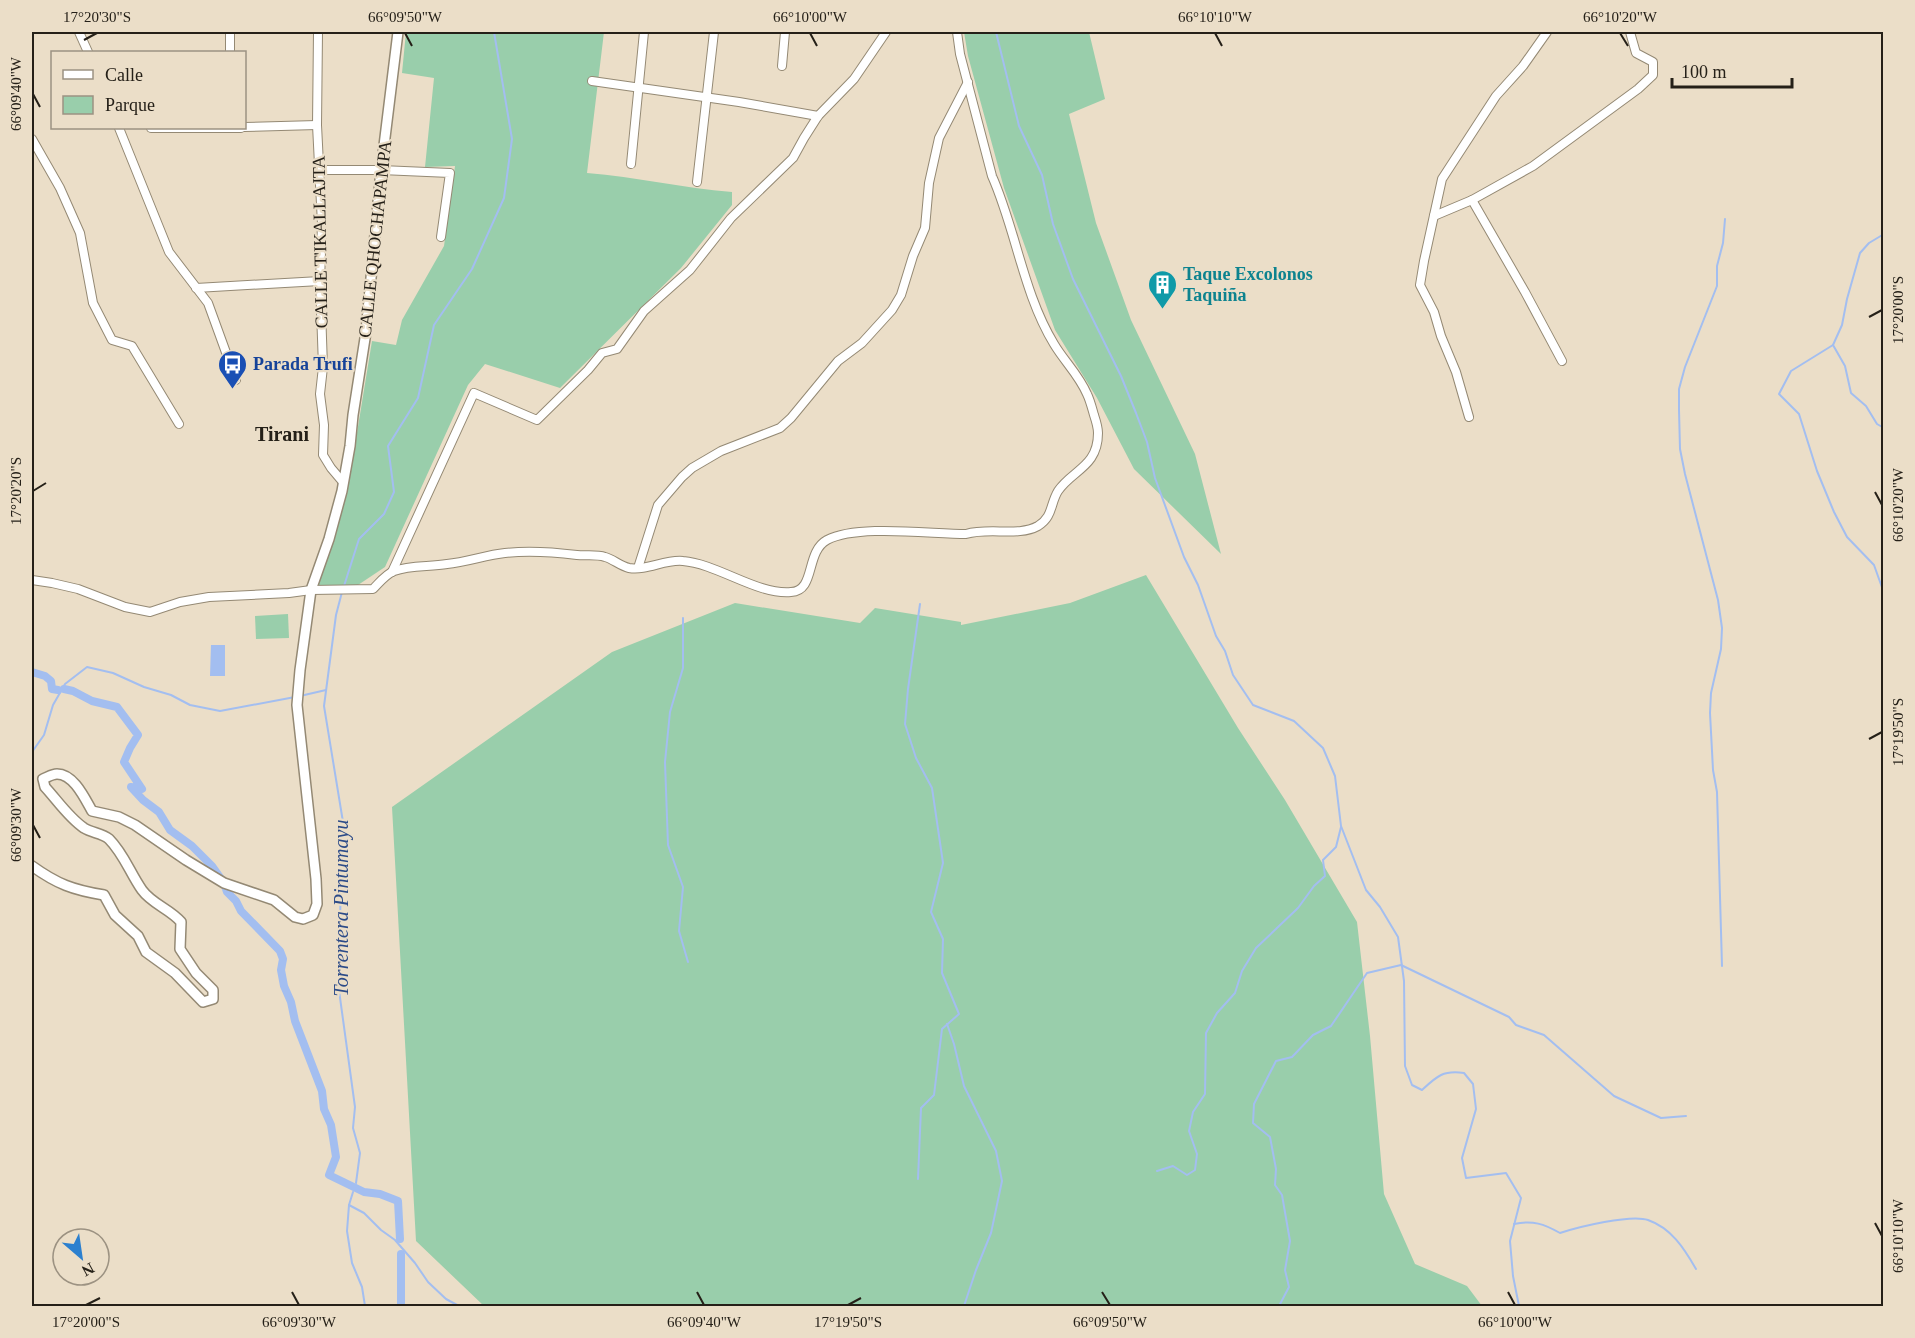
<svg xmlns="http://www.w3.org/2000/svg" width="1915" height="1338" font-family="Georgia,serif">
<style>
.green{fill:#99ceab}
.water{fill:#a3bef0}
.lines{fill:none;stroke-linecap:round;stroke-linejoin:round}
.stream{stroke:#a3bef0;stroke-width:2}
.canal{stroke:#a3bef0;stroke-width:8}
.minor-casing{stroke:#948974;stroke-width:10}
.tertiary-casing{stroke:#948974;stroke-width:12}
.minor{stroke:#fff;stroke-width:8}
.tertiary{stroke:#fff;stroke-width:9}
.ticks{fill:none;stroke:#252018;stroke-width:2}
.labels{text-anchor:middle;stroke-width:4.5;stroke-linejoin:round;paint-order:stroke}
.street-label{font-size:18px;fill:#252018;stroke:#ebdec8}
.culture-label{font-size:18px;font-weight:bold;fill:#0d838f;stroke:#ebdec8;text-anchor:start}
.transit-label{font-size:18px;font-weight:bold;fill:#164399;stroke:#ebdec8;text-anchor:start}
.neighbourhood-label{font-size:20px;font-weight:bold;fill:#252018;stroke:#ebdec8}
.water-label{font-size:20px;font-style:italic;fill:#2c4b88;stroke:#ebdec8}
.neatline{fill:none;stroke:#252018;stroke-width:2}
.ticks-label{font-size:15px;text-anchor:middle;fill:#252018}
</style>
<rect width="100%" height="100%" fill="#ebdec8"/>
<g class="green">
<path d="M406,32h198l-17,141c49,4 96,15 145,19v13l-51,63 -121,120 -75,-24 -17,21 -83,182 -27,18h-42l20,-53 12,-44 24,-147 24,4 6,-25 42,-74 11,-80 -30,1 9,-89 -32,-5z"/>
<path d="M964,32h125l16,67 -36,15 27,109 35,97 64,134 26,100 -87,-85 -37,-71 -42,-68 -51,-142 -36,-132z"/>
<path d="M1146,575l92,153 47,72 72,122 13,114 14,158 31,70 52,22 15,20h-998l-68,-65 -24,-434 220,-155 123,-49 125,20 15,-15 86,14v3l109,-22z"/>
<path d="M288,614l1,24 -33,1 -1,-23z"/>
</g>
<path class="water" d="M211,645h14v31h-15z"/>
<g class="lines">
<g class="stream">
<path d="M996,32l23,94 23,49 11,49 20,55 48,97 15,37 11,29 8,36 29,79 14,28 18,51 9,15 8,24 20,30 41,16 29,27 12,28 6,50 25,64 14,17 18,30 6,44 1,85 7,19 10,5c15,-14 21,-20 42,-17l9,11 3,25 -14,49 4,20 40,-5 15,25 -11,43 3,35 6,30"/>
<path d="M1884,234l-15,9 -9,10 -13,46 -5,26 -9,20 -42,26 -12,23 20,20 18,57 17,41 13,25 27,28 10,28"/>
<path d="M1833,345l12,21 6,27 15,13 11,18 7,4"/>
<path d="M344,586l15,-47 25,-25 10,-22 -6,-46 30,-48 16,-73 38,-56 32,-71 8,-59 -18,-107"/>
<path d="M342,592l-6,23 -12,91 19,116 -5,161 17,124 -2,21 7,25 -4,30"/>
<path d="M683,618v50l-13,44 -5,50 3,83 15,42 -4,44 9,31"/>
<path d="M300,696l26,-6"/>
<path d="M32,752l12,-17 9,-30 12,-21 22,-17 26,6 31,14 27,8 19,10 30,6 75,-14"/>
<path d="M1722,966l-5,-174 -4,-22 -3,-57 1,-20 10,-44 1,-21 -4,-28 -33,-126 -5,-25 -1,-39v-21l6,-22 32,-81v-20l6,-23 2,-24"/>
<path d="M947,1024l7,20 10,42 32,65 6,30 -11,52 -15,37 -12,36"/>
<path d="M1157,1171l16,-5 14,9 8,-5 2,-16 -8,-23 4,-19 12,-18 1,-61 11,-20 18,-20 7,-22 14,-23 42,-40 16,-22 11,-10 -2,-16 13,-13 5,-20"/>
<path d="M918,1179l3,-71 13,-13 8,-66 17,-15 -17,-41 1,-34 -12,-27 12,-49 -11,-75 -16,-30 -11,-34 3,-35 12,-85"/>
<path d="M353,1192l-4,13 -2,26 5,32 10,24 3,19"/>
<path d="M349,1205l15,8 17,17 14,10 20,23 13,19 18,17 13,7"/>
<path d="M1514,1224c19,-4 30,0 46,9 18,-6 71,-19 88,-13 23,8 36,28 48,49"/>
<path d="M1279,1306l10,-19 -4,-17 5,-29 -8,-46 -7,-10 1,-16 -6,-32 -17,-14 1,-19 22,-43 16,-4 21,-22 18,-9 36,-53 34,-8 108,52 7,8 28,10 70,61 47,22 25,-2"/>
</g>
<g class="canal">
<path d="M32,672l13,4 6,5 1,8 6,1"/>
<path d="M64,689l9,2 19,10 25,6 21,28 -8,13 -6,14 18,27 -11,-2 12,13 16,12 11,18 22,16 20,20 12,17 3,9 9,9 5,10 39,40 3,8 -2,11 3,16 7,16 4,19 27,70 2,18 7,16 5,32 -7,18 35,17 16,2 18,7 2,38"/>
<path d="M401,1254v52"/>
</g>
<defs>
<g id="minor">
<path d="M79,32l9,20"/>
<path d="M230,32v20"/>
<path d="M318,32l-1,93 5,99 -2,57 3,86 -3,27 4,31 -1,30 8,13 11,13"/>
<path d="M782,66l3,-34"/>
<path d="M592,81l147,21 79,14"/>
<path d="M244,127l73,-2"/>
<path d="M119,128l50,124 39,51 28,77"/>
<path d="M151,128h90"/>
<path d="M32,139l28,49 20,45 13,70 19,37 20,6 47,78"/>
<path d="M631,164l13,-132"/>
<path d="M319,170h62l69,3 -9,64"/>
<path d="M697,182l17,-150"/>
<path d="M1472,200l53,92 37,69"/>
<path d="M1434,216l38,-16 61,-34 105,-77 15,-14v-13l-17,-9 -6,-21"/>
<path d="M196,288l124,-7"/>
<path d="M1469,417l-13,-45 -15,-36 -7,-24 -14,-27 4,-24 18,-82 54,-83 27,-30 24,-34"/>
<path d="M638,568l20,-63 24,-28 10,-9 29,-17 59,-23 11,-10 47,-57 24,-18 30,-33 9,-15 12,-39 12,-28 4,-45 10,-45 29,-56"/>
<path d="M392,572l82,-179 63,27 51,-50 14,-17 15,-4 27,-38 46,-41 41,-52 62,-60 11,-20 14,-22 36,-37 32,-47"/>
<path d="M32,580l20,3 26,6 47,18 25,5 30,-10 29,-5 80,-4 22,-3 62,-1c6,-6 13,-15 21,-18 16,-6 36,-4 53,-7 20,-2 39,-9 58,-11 25,-3 48,-1 72,2 9,1 19,-1 28,2 8,2 15,9 24,11 18,3 36,-9 54,-7 35,3 74,34 108,31 25,-1 14,-40 36,-52 31,-16 103,-6 139,-6 24,-7 52,3 72,-8 15,-9 12,-22 20,-35 14,-21 40,-24 40,-58 0,-6 -2,-12 -4,-18 -2,-7 -4,-15 -7,-21 -8,-19 -23,-33 -33,-50 -31,-51 -38,-114 -62,-168l-32,-122 -3,-22"/>
</g>
<path id="tertiary" d="M32,866c25,18 41,24 72,29l11,20 23,21 8,16 29,21 28,29 10,-3v-9l-17,-17 -16,-24 1,-27c-11,-13 -29,-18 -39,-32 -12,-17 -18,-36 -33,-51 -7,-6 -17,-6 -25,-11 -15,-10 -27,-28 -39,-41l-2,-8c5,-2 9,-5 14,-5 17,0 28,25 35,37l27,6 16,8 51,35 38,23 50,17 21,17 8,2 10,-4 4,-11 -1,-25 -19,-174 3,-35 11,-80 18,-51 13,-48 8,-45 3,-31 13,-83 15,-162 17,-138"/>
</defs>
<use href="#minor" class="minor-casing"/>
<use href="#tertiary" class="tertiary-casing"/>
<use href="#minor" class="minor"/>
<use href="#tertiary" class="tertiary"/>
</g>
<path class="ticks" d="M405,33l7,13M810,33l7,13M1215,33l7,13M1620,33l8,13M84,40l13,-7M33,94l7,13M1869,317l13,-7M33,491l13,-8M1875,492l7,13M1869,739l13,-7M33,825l7,13M1875,1223l7,13M292,1292l7,13M697,1292l7,13M1102,1292l8,13M1508,1292l7,13M86,1305l14,-7M848,1305l13,-7"/>
<defs>
<symbol id="building-pin" viewBox="-11 -11 22 30"><path d="M0 17L-7.5 6A9.5 9.5 0 1 1 7.5 6Z" fill="#0f9aa8" stroke="#ebdec8"/><path d="M-4-6H4V6H1V3H-1V6H-4ZM-2.5-4.3h1.7v1.8h-1.7ZM.8-4.3h1.7v1.8H.8ZM-2.5-1h1.7V.8h-1.7ZM.8-1h1.7V.8H.8Z" fill="#fff"/></symbol>
<symbol id="bus-pin" viewBox="-11 -11 22 30"><path d="M0 17L-7.5 6A9.5 9.5 0 1 1 7.5 6Z" fill="#1a4fb4" stroke="#ebdec8"/><path d="M-5-6H5V4H4V6H2V4H-2V6H-4V4H-5ZM-3.5-4V0h7V-4ZM-3.5 1.2v1.5H-2V1.2ZM2 1.2v1.5H3.5V1.2Z" fill="#fff"/></symbol>
</defs>
<g fill-rule="evenodd">
<use href="#building-pin" x="1146" y="268" width="33" height="45"/>
<use href="#bus-pin" x="216" y="348" width="33" height="45"/>
</g>
<g class="labels">
<g class="street-label">
<text transform="translate(375 239) rotate(-84)" y="6">CALLE QHOCHAPAMPA</text>
<text transform="translate(320 242) rotate(-91)" y="6">CALLE T'IKALLAJTA</text>
</g>
<g class="culture-label">
<text x="1183" y="280">Taque Excolonos<tspan x="1183" dy="21">Taquiña</tspan></text>
</g>
<g class="transit-label">
<text x="253" y="370">Parada Trufi</text>
</g>
<g class="neighbourhood-label">
<text x="282" y="441">Tirani</text>
</g>
<g class="water-label">
<text transform="translate(341 908) rotate(-90)" y="7">Torrentera Pintumayu</text>
</g>
</g>
<rect width="1915" height="1338" fill="none" stroke="#ebdec8" stroke-width="66"/>
<rect x="51" y="51" width="195" height="78" fill="#ebdec8" stroke="#9c9282" stroke-width="1.5"/>
<rect x="63" y="70" width="30" height="9" fill="#ffffff" stroke="#9c9282" stroke-width="1.5"/>
<text x="105" y="81" font-size="18" fill="#252018">Calle</text>
<rect x="63" y="96" width="30" height="18" fill="#99ceab" stroke="#9c9282" stroke-width="1.5"/>
<text x="105" y="111" font-size="18" fill="#252018">Parque</text>
<g transform="translate(81 1257) rotate(151)"><circle r="28" fill="#ebdec8" stroke="#9c9282" stroke-width="1.5"/>
<path d="M0-4.5L10 22L0 15L-10 22Z" fill="#2c80cf"/>
<text y="-9" font-size="16" font-weight="bold" text-anchor="middle" fill="#252018">N</text>
</g>
<path d="M1672 78v9h120v-9" fill="none" stroke="#252018" stroke-width="3"/>
<text x="1681" y="78" font-size="18" fill="#252018" stroke="#ebdec8" stroke-width="4.5" paint-order="stroke">100 m</text>
<rect x="33" y="33" width="1849" height="1272" class="neatline"/>
<g class="ticks-label">
<text x="97" y="22">17°20'30"S</text>
<text x="405" y="22">66°09'50"W</text>
<text x="810" y="22">66°10'00"W</text>
<text x="1215" y="22">66°10'10"W</text>
<text x="1620" y="22">66°10'20"W</text>
<text transform="translate(16 94) rotate(-90)" y="5">66°09'40"W</text>
<text transform="translate(1898 310) rotate(-90)" y="5">17°20'00"S</text>
<text transform="translate(16 491) rotate(-90)" y="5">17°20'20"S</text>
<text transform="translate(1898 505) rotate(-90)" y="5">66°10'20"W</text>
<text transform="translate(1898 732) rotate(-90)" y="5">17°19'50"S</text>
<text transform="translate(16 825) rotate(-90)" y="5">66°09'30"W</text>
<text transform="translate(1898 1236) rotate(-90)" y="5">66°10'10"W</text>
<text x="86" y="1327">17°20'00"S</text>
<text x="299" y="1327">66°09'30"W</text>
<text x="704" y="1327">66°09'40"W</text>
<text x="848" y="1327">17°19'50"S</text>
<text x="1110" y="1327">66°09'50"W</text>
<text x="1515" y="1327">66°10'00"W</text>
</g>
</svg>
